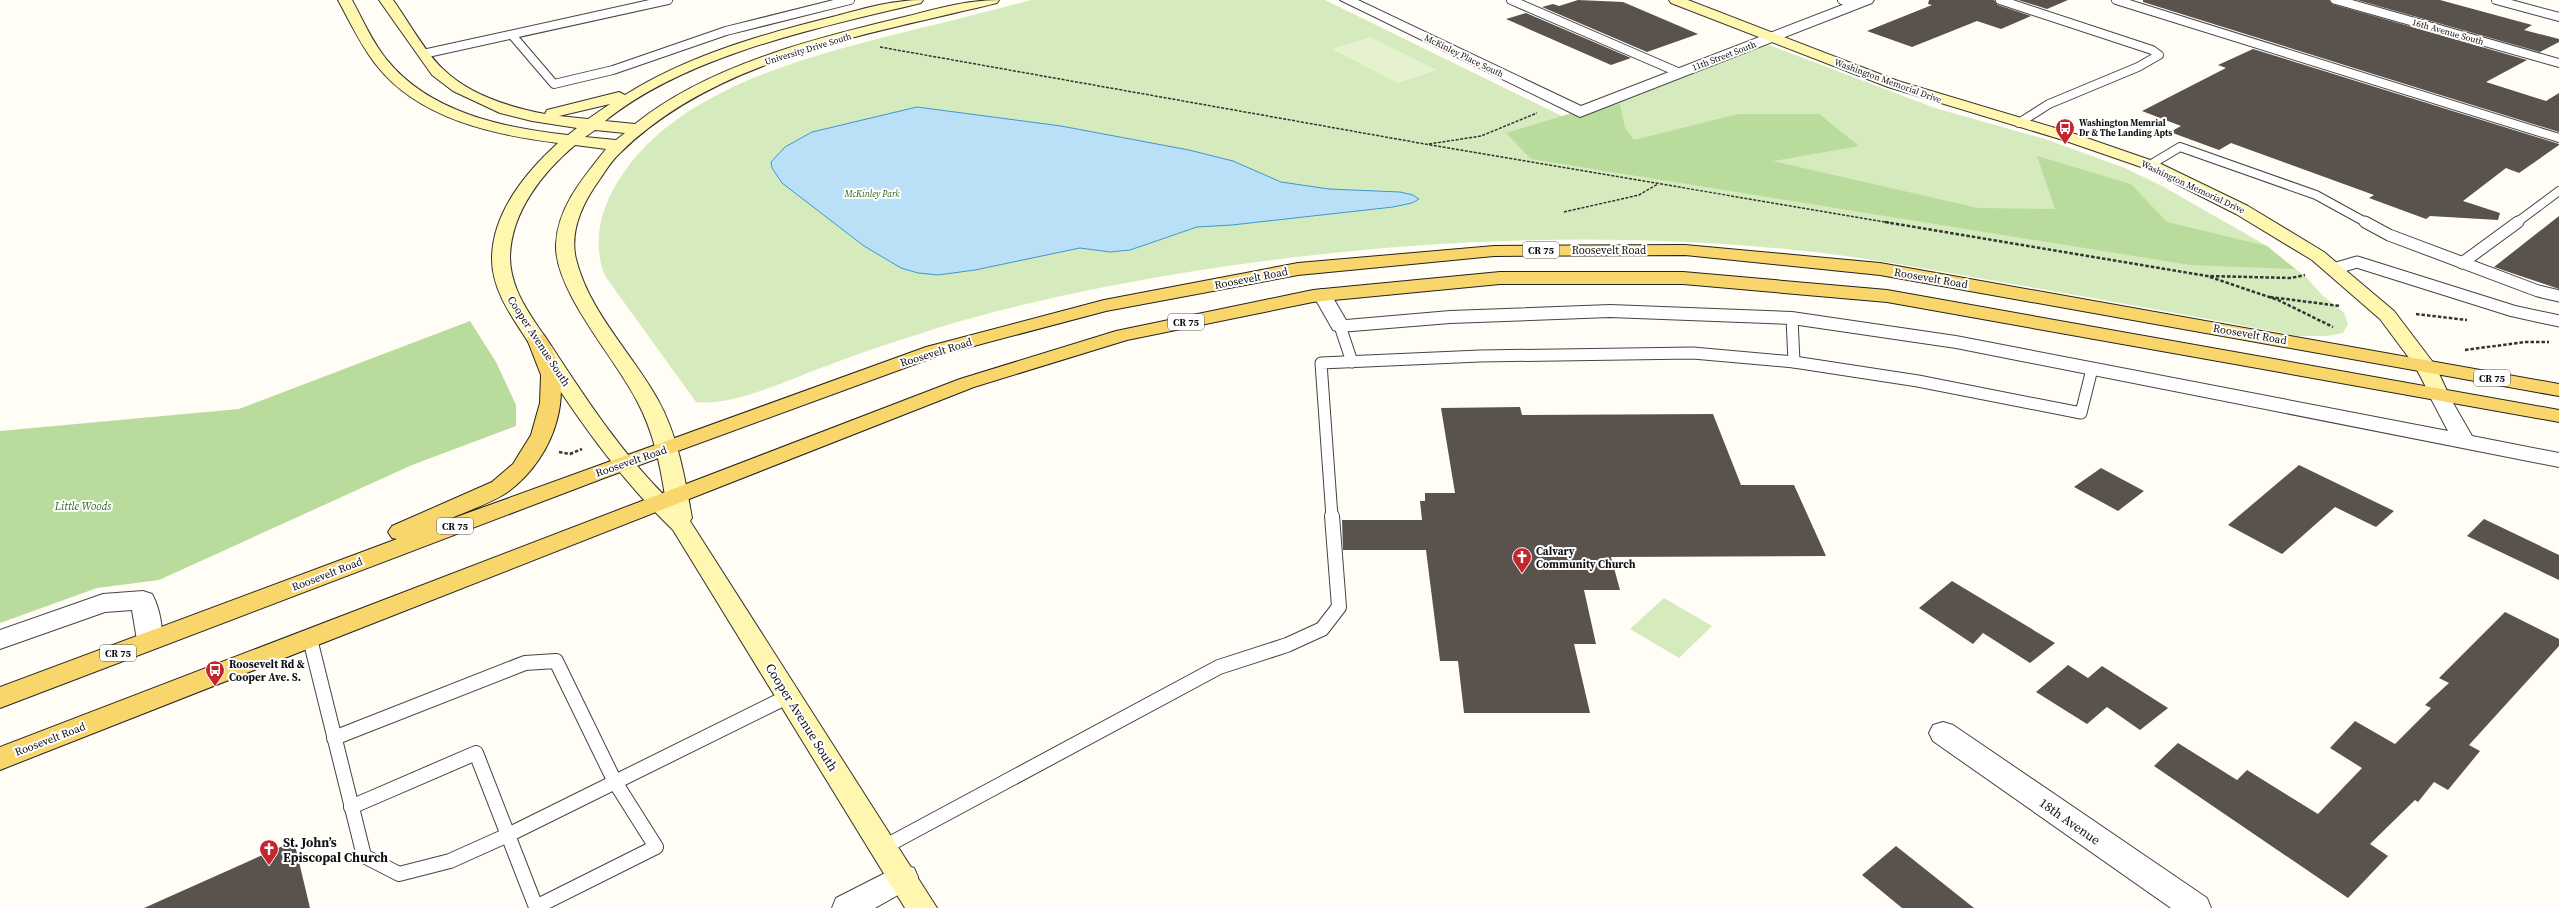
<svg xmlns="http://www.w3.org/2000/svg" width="2559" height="908" font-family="'Source Serif 4',serif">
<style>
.green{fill:#d5ebbd}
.forest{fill:#b9dc9c}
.pitch{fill:#e6f2cf}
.water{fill:#b9e0f7;stroke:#3f96cf}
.building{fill:#5a524d}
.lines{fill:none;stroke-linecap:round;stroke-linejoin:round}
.lane-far2-casing{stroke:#444;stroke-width:10}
.lane-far1-casing{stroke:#444;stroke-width:13}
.lane-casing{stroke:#444;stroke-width:16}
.street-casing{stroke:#444;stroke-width:2}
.secondary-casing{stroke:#333;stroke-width:2}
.primary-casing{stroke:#222;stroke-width:2}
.path-far1{stroke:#333;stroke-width:1.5;stroke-dasharray:3 1.5;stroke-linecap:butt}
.path{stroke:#333;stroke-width:2.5;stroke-dasharray:3.5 2;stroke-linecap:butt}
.lane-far2{stroke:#fff;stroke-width:8}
.lane-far1{stroke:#fff;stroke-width:11}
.lane{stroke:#fff;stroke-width:14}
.street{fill:#fff;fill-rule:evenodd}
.secondary{fill:#fff6b0;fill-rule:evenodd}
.primary{fill:#f9d66b;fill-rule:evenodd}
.labels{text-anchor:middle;stroke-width:4;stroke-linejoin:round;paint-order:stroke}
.far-street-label{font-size:9px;fill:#111;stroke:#fff}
.far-poi-label{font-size:9px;font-weight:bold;fill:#111;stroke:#fff;text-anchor:start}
.far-park-label{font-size:9px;font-style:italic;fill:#2f6b1f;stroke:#fff}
.shield{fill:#fff;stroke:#585858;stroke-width:1}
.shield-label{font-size:10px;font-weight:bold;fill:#111}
.street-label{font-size:11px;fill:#111;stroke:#fff}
.park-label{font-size:11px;font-style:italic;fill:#2f6b1f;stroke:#fff}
.poi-label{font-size:11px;font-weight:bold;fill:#111;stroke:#fff;text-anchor:start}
.near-street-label{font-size:13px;fill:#111;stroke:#fff}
.near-poi-label{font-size:13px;font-weight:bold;fill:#111;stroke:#fff;text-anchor:start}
</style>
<rect width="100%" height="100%" fill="#fffdf5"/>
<g class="green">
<path d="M1031,0h294l237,116 198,-70 9,-1 166,63 110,31 80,29 37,18 105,60 40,32 15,17 22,18 4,11 -5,9 -16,3h-29c-91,-18 -182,-34 -274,-50 -70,-12 -140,-26 -210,-34 -204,-23 -410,-13 -613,18 -89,14 -177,32 -264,58 -36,12 -73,23 -108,37 -38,13 -94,42 -133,37l-91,-126c-11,-27 -7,-58 7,-84 54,-104 201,-137 305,-163 38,-9 76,-19 114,-29z"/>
<path d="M1664,598l48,28 -33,32 -49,-29z"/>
</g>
<g class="forest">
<path d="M1620,104l5,24 9,12 104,-26h81l40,32 -86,15 205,47 77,1 -18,-53 94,28 36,38 100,24 28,23 -105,-4 -659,-106 -25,-26 56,-17z"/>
<path d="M470,321l26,41 20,43v21l-104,39 -253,115 -62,8 -97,35v-192l239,-22z"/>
</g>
<path class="pitch" d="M1370,37l67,33 -39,13 -66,-34z"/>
<path class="water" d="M917,107l144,19 128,24 44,11 48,21 48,7 71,3 13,3 6,4 -7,4 -19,4 -161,18 -35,2 -67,23 -20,2 -30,-4 -105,22 -37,5 -20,-2 -17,-5 -37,-22 -82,-63 -10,-15 -1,-6 14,-15 27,-15z"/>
<g class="building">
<path d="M1578,0l45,2 75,32 -51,18 -105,-45 11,-3 6,2z"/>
<path d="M1929,0h65l4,5 33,11 -30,13 -24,-8 -65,26 -45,-16 65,-26 -4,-1z"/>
<path d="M2018,0h50l-21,9z"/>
<path d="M2143,0h186l3,4 195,56 -41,22 60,19 13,-8v39l-416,-130z"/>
<path d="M2357,0h83l92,25 -8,5 35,9v3l-19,10z"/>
<path d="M1526,13l105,45 -20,7 -105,-46z"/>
<path d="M2253,49l306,95v1l-40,28 -13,-5 -43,33 37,12 -2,7 -68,-4 -4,3 -57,-21 5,-3 -143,-52 -12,7 -49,-18 11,-6 -39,-15 84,-43 -8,-3z"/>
<path d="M2559,216v73l-65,-22z"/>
<path d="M1520,407l2,8 191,-1 28,71h53l32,71 -215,1 9,33h-36l12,54h-22l16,69h-126l-6,-52h-18l-14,-111h-83l-1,-30h80l-2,-19h5v-8h30l-14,-85z"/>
<path d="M2299,465l95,46 -18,16 -41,-20 -53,47 -54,-29z"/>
<path d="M2101,468l43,23 -26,20 -44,-24z"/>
<path d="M2484,519l75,36v25l-92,-44z"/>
<path d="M1952,581l103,62 -25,20 -47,-30 -10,11 -54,-36z"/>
<path d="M2505,612l54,27v7l-90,99 11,6 -32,39 -14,-8 -16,20 -3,-2 -45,44 18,12 -40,42 -194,-132 24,-23 59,37 10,-10 71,44 44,-46 -32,-20 25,-27 40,23 36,-36 -6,-3 24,-22 -10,-5z"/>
<path d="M2068,665l20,13 14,-12 66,42 -28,22 -33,-23 -20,17 -51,-32z"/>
<path d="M294,841l16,67h-166z"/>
<path d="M1896,846l78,62h-72l-40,-33z"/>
</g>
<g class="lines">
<defs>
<g id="lane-far2">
<path d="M1511,0l169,73"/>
<path d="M1842,0l13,5"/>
<path d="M2000,0l152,50 7,5 -21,12 -89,37 -30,19"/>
<path d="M2116,0l443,138"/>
<path d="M2496,0l63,17"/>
<path d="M512,35l42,49 59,-14 113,-39 124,-31"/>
<path d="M423,54l245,-54"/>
<path d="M2150,165l30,-18 136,48 51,28"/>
<path d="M2516,223l43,-32"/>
</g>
<g id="lane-far1">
<path d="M2365,222l24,13 149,56 21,5"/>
<path d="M2462,263l56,-41"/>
<path d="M2333,269l24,-7 156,49 46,10"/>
<path d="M1792,318l2,44"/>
<path d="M1340,326l12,36"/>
<path d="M1332,517l-11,-154 159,-7 213,-3 101,9 124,19 163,32 11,-44"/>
</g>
<g id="lane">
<path d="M310,639l54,217 35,18 51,-13 58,-26 281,-139"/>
<path d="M334,738l191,-75 31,-2 59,121 41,65 -120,60 -60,-154 -125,54"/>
<path d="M884,847l335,-180 68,-22 35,-16 17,-22 -7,-91"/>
</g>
<g id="street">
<path d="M1340,0h18l223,106 274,-106h19l-2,3 -292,114z"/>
<path d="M2330,0h22l207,59v8l-227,-64z"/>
<path d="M1322,289l7,2 17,29 104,-9 160,-6 182,7 164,24 492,95 -20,-38 3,-4 7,-2 7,2 27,47 87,17v14l-603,-119 -164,-24 -182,-7 -160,6 -110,9 -7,-2 -20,-35 2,-4z"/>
<path d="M143,591l9,3c7,12 14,40 7,53l-9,2 -9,-2 -4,-7 -5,-30 -27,2 -105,37v-19l103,-36z"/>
<path d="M1943,722l10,3 254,173 4,10h-40l-238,-167 -4,-8 4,-8z"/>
<path d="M903,864l11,4 4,9 -4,9 -39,22h-43l4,-10z"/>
</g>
<g id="secondary">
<path d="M338,0h14c11,20 20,42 35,60 43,53 117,68 181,75l9,-7 -45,-7 -32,-8 -47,-22 -21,-16 -53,-75h14c14,19 33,54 50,69 26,26 66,38 102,45l2,-4 72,-18 6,3c64,-40 138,-61 211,-79 29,-8 57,-16 87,-16l-2,3c-103,25 -233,51 -316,118l30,3c72,-58 177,-85 265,-106 33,-8 65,-18 99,-18l-2,3c-127,31 -281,55 -377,150 -8,7 -14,17 -20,26 -16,22 -31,51 -24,80 13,53 56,94 82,141 20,36 27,78 34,118l-2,3 247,387h-32l-232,-378c-55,-53 -98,-115 -139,-179 -17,-28 -42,-57 -42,-92 0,-46 34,-87 66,-116 -64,-8 -139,-24 -181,-77 -16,-20 -27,-44 -39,-66zM610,104l-22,15 -29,-3zM595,130l30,3 -9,7 -31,-3zM575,145l31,4c-22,28 -48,57 -50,95 -2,47 60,115 81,157 16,30 23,62 28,95 -44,-44 -79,-97 -113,-149 -12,-18 -27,-37 -35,-57 -4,-10 -7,-21 -7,-33 1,-45 32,-84 65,-112z"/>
<path d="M1669,0h19l210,81 177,53 84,29 89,43 76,46 70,59 41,54 13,28 -3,4 -7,2 -7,-2 -16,-31 -35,-47 -68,-59 -76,-46 -89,-45 -84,-29 -175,-53 -217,-84z"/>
</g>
<g id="primary">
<path d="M1685,245l195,18 679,121v12l-679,-121 -195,-20 -191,1 -196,19 -192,36 -166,44 -336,123 -604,230v-21l397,-148 -5,-1 -4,-6 4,-6 100,-44 21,-18 18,-29 9,-32 1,-28 -14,-36 3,-4h14c35,51 12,121 -35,156 -16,12 -50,23 -69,32l486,-176 178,-47 194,-37 196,-17z"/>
<path d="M1500,272h183l204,18 672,120v12l-672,-120 -204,-18h-183l-187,18 -186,38 -153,47 -974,383v-23l960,-368 156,-48 197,-41z"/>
</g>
</defs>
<use href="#lane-far2" class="lane-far2-casing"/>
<use href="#lane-far1" class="lane-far1-casing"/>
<use href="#lane" class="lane-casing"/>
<use href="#street" class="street-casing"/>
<use href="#secondary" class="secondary-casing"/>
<use href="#primary" class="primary-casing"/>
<g class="path-far1">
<path d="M880,47l545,97 466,79"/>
<path d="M1429,144l52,-8 56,-23"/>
<path d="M1564,212l75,-17 19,-11"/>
</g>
<g class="path">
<path d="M1885,222l322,54 84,2 14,-3"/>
<path d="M2210,277l68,23 55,27"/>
<path d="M2270,297l70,9"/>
<path d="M2416,314l51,6"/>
<path d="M2465,350l60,-8h24"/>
<path d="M559,452l11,2 12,-5"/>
</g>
<use href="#lane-far2" class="lane-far2"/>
<use href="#lane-far1" class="lane-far1"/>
<use href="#lane" class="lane"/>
<use href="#street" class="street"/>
<use href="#secondary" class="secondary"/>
<use href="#primary" class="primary"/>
</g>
<defs>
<symbol id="bus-pin" viewBox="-11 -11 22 30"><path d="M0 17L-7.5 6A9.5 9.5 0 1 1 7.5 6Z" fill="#c4262e" stroke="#fff"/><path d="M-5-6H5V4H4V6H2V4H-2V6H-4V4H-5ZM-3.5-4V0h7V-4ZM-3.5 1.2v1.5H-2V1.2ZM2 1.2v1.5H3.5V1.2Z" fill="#fff"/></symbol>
<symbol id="church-pin" viewBox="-11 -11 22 30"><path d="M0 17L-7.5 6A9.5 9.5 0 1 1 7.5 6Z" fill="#c4262e" stroke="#fff"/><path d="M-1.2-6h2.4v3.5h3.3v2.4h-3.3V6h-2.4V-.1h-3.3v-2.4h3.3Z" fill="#fff"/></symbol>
</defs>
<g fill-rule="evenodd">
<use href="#bus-pin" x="2054" y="117" width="22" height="30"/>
<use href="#church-pin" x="1511" y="546" width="22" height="30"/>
<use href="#bus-pin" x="204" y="659" width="22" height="30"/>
<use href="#church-pin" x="258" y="838" width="22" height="30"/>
</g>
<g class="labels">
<g class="far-street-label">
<text transform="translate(2448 32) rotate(16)" y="3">16th Avenue South</text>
<text transform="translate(808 49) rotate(-17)" y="3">University Drive South</text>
<text transform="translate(1464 56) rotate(26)" y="3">McKinley Place South</text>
<text transform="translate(1724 56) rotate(-21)" y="3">11th Street South</text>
<text transform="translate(1888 81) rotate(20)" y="3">Washington Memorial Drive</text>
<text transform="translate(2193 187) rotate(25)" y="3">Washington Memorial Drive</text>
</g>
<g class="far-poi-label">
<text x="2079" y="126">Washington Memrial<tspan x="2079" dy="10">Dr &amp; The Landing Apts</tspan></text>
</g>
<g class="far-park-label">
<text x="872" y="197">McKinley Park</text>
</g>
<g class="shield">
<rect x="1523" y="242" width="36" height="16" rx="3"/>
<rect x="1168" y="314" width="36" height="16" rx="3"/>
<rect x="2474" y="370" width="36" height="16" rx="3"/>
<rect x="437" y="518" width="36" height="16" rx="3"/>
<rect x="100" y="645" width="36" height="16" rx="3"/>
</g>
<g class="shield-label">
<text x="1541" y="254">CR 75</text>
<text x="1186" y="326">CR 75</text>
<text x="2492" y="382">CR 75</text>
<text x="455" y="530">CR 75</text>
<text x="118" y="657">CR 75</text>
</g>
<g class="street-label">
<text x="1609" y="254">Roosevelt Road</text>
<text transform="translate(1251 278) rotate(-11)" y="4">Roosevelt Road</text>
<text transform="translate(1931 278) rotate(10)" y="4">Roosevelt Road</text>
<text transform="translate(2250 334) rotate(10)" y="4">Roosevelt Road</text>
<text transform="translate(539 341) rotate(57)" y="4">Cooper Avenue South</text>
<text transform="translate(936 352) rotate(-17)" y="4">Roosevelt Road</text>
<text transform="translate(631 461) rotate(-19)" y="4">Roosevelt Road</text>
<text transform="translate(327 574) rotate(-21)" y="4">Roosevelt Road</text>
<text transform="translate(50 739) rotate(-21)" y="4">Roosevelt Road</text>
</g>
<g class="park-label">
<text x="83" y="510">Little Woods</text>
</g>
<g class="poi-label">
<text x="1536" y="555">Calvary<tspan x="1536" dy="13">Community Church</tspan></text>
<text x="229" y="668">Roosevelt Rd &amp;<tspan x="229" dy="13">Cooper Ave. S.</tspan></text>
</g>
<g class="near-street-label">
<text transform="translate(802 717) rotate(58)" y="5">Cooper Avenue South</text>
<text transform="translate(2070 821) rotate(35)" y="5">18th Avenue</text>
</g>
<g class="near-poi-label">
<text x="283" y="847">St. John’s<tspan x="283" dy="15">Episcopal Church</tspan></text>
</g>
</g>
</svg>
